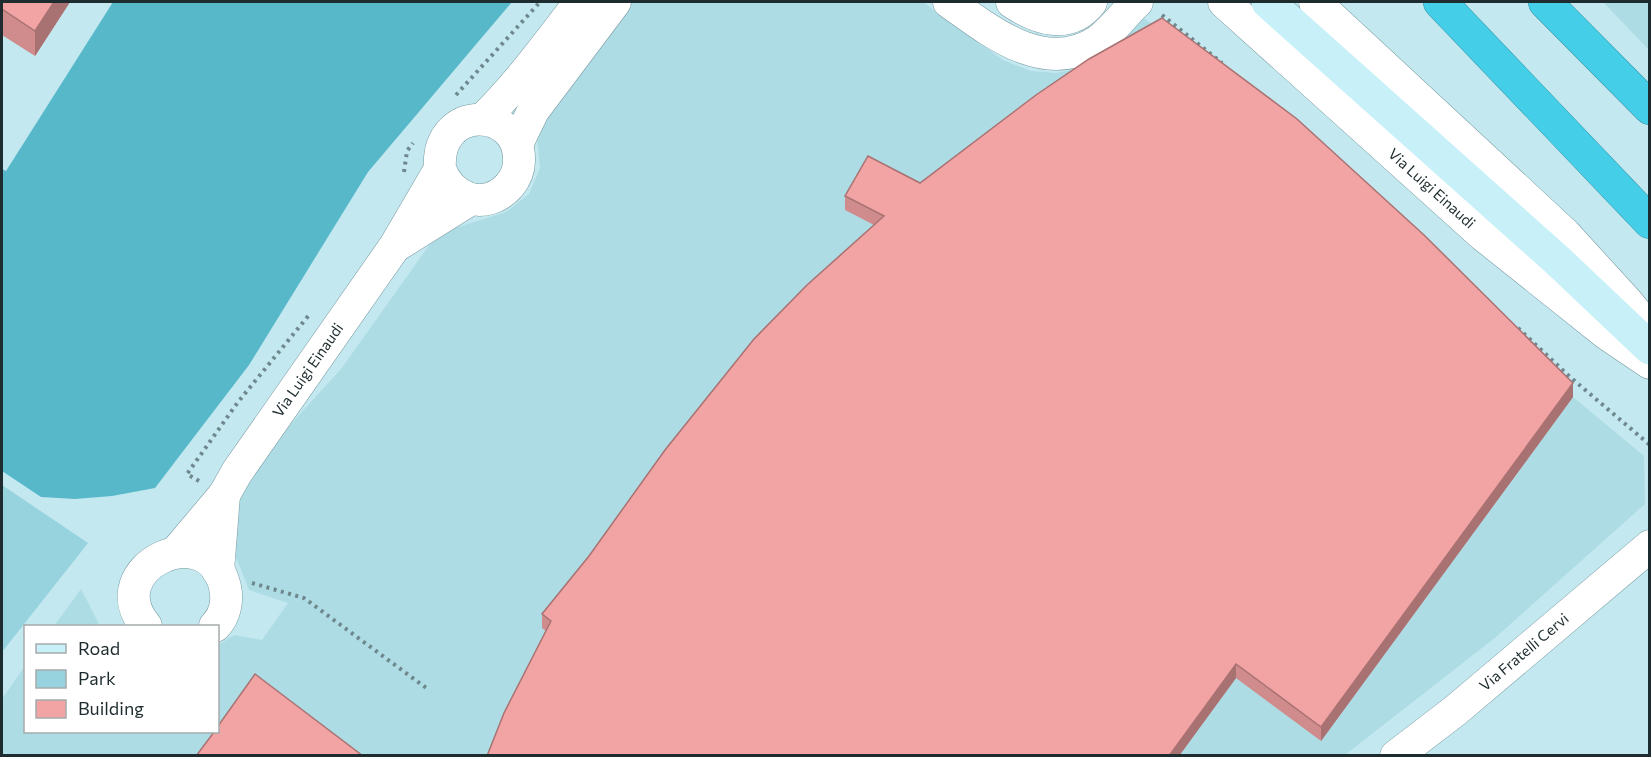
<svg xmlns="http://www.w3.org/2000/svg" width="1651" height="757" font-family="Commissioner,sans-serif">
<style>
.built{fill:#aedce5}
.green{fill:#97d3df}
.forest{fill:#57b8ca}
.lines{fill:none;stroke-linecap:round;stroke-linejoin:round}
.street-casing{stroke:#7699a0;stroke-width:33}
.secondary-casing{stroke:#7699a0;stroke-width:34}
.highway-casing{stroke:#3795a7;stroke-width:34}
.path{stroke:#6f888e;stroke-width:4;stroke-dasharray:3 4.5;stroke-linecap:butt}
.street{stroke:#fff;stroke-width:32}
.secondary{stroke:#c7f0f8;stroke-width:33}
.highway{stroke:#44cee7;stroke-width:33}
.wall{fill:#d08c8c}
.shaded-wall{fill:#a97272}
.building{fill:#f2a3a3;stroke:#a97272;stroke-width:1.5}
.labels{text-anchor:middle;stroke-width:5;stroke-linejoin:round;paint-order:stroke}
.street-label{font-size:15px;fill:#1e2c2f;stroke:#fff}
</style>
<rect width="100%" height="100%" fill="#c3e8f0"/>
<g class="built">
<path d="M627,2h296l80,58 28,11 25,2 21,-4 64,-53 101,75 331,306 71,59 1,48 -149,133 -151,118 -1343,1v-57l23,-33 1,66h192v-87l16,-10 28,5 26,-37 -39,-13 -14,-35 -1,-45 15,-32 31,-42 61,-67 89,-125 22,-15 54,-17 23,-18 11,-26 -3,-31 3,-15z"/>
<path d="M1603,2h46v48z"/>
<path d="M81,589l19,37h-46z"/>
</g>
<path class="green" d="M2,485l86,58 -86,109z"/>
<path class="forest" d="M113,2h399l-144,170 -119,193 -94,123 -43,8 -37,3 -34,-2 -39,-26v-302l4,2z"/>
<g class="lines">
<defs>
<g id="street">
<path d="M949,2c42,30 96,74 149,39 14,-10 26,-27 39,-39"/>
<path d="M1012,2c25,17 57,28 79,0"/>
<path id="s1" d="M1224,2l259,233 124,99 43,29"/>
<path d="M1315,2l250,232 63,69 22,27"/>
<path d="M483,119c36,-35 66,-77 97,-117"/>
<path d="M517,144l16,-33 82,-109"/>
<path d="M399,244l72,-45"/>
<path id="s2" d="M176,552l48,-57 13,-23 158,-226 45,-77c-5,-66 81,-63 79,-8 0,9 -4,18 -10,25 -24,26 -58,13 -69,-17"/>
<path d="M218,571l6,-76"/>
<path d="M146,626c-49,-58 63,-111 79,-39 3,14 0,29 -10,39"/>
<path id="s3" d="M1396,756l60,-46 194,-164"/>
</g>
<path id="secondary" d="M1268,2l289,258 93,88"/>
<g id="highway">
<path d="M1440,2l210,220"/>
<path d="M1545,2l105,106"/>
</g>
</defs>
<use href="#street" class="street-casing"/>
<use href="#secondary" class="secondary-casing"/>
<use href="#highway" class="highway-casing"/>
<g class="path">
<path d="M1162,15l60,48"/>
<path d="M456,95l84,-93"/>
<path d="M404,172l3,-21 6,-8"/>
<path d="M1518,328l52,49 80,68"/>
<path d="M199,481l-12,-7 51,-72 71,-87"/>
<path d="M252,583l52,15 125,92"/>
</g>
<use href="#street" class="street"/>
<use href="#secondary" class="secondary"/>
<use href="#highway" class="highway"/>
</g>
<g class="wall">
<path d="M2,2h68l-35,54 -33,-21z"/>
<path d="M920,183l653,214 -252,344 -85,-63 -57,78h-692l59,-125 -4,-3v-14l332,-389 -29,-15v-14z"/>
</g>
<g class="shaded-wall">
<path d="M54,2h16l-35,54v-25z"/>
<path d="M1573,383v14l-252,344v-14z"/>
<path d="M1236,664v14l-57,78h-10z"/>
</g>
<g class="building">
<path d="M2,2h52l-19,29 -33,-22z"/>
<path d="M1162,18l135,101 127,116 149,148 -252,344 -85,-63 -67,92h-682l17,-43 47,-92 -9,-7 47,-58 76,-106 89,-111 53,-54 77,-69 -39,-20 23,-40 52,27 116,-88 53,-36z"/>
<path d="M255,674l108,82h-167l18,-24h4v-6z"/>
</g>
<g class="labels">
<g class="street-label">
<text dy="5" stroke="none"><textPath href="#s1" startOffset="279">Via Luigi Einaudi</textPath></text>
<text dy="5" stroke="none"><textPath href="#s2" startOffset="225">Via Luigi Einaudi</textPath></text>
<text dy="5" stroke="none"><textPath href="#s3" startOffset="165">Via Fratelli Cervi</textPath></text>
</g>
</g>
<rect width="1651" height="757" fill="none" stroke="#1e2c2f" stroke-width="6"/>
<rect x="24" y="625" width="195" height="108" fill="#ffffff" stroke="#a5abac" stroke-width="1.5"/>
<rect x="36" y="644" width="30" height="9" fill="#c7f0f8" stroke="#a5abac" stroke-width="1.5"/>
<text x="78" y="655" font-size="18" fill="#1e2c2f">Road</text>
<rect x="36" y="670" width="30" height="18" fill="#97d3df" stroke="#a5abac" stroke-width="1.5"/>
<text x="78" y="685" font-size="18" fill="#1e2c2f">Park</text>
<rect x="36" y="700" width="30" height="18" fill="#f2a3a3" stroke="#a5abac" stroke-width="1.5"/>
<text x="78" y="715" font-size="18" fill="#1e2c2f">Building</text>
</svg>
